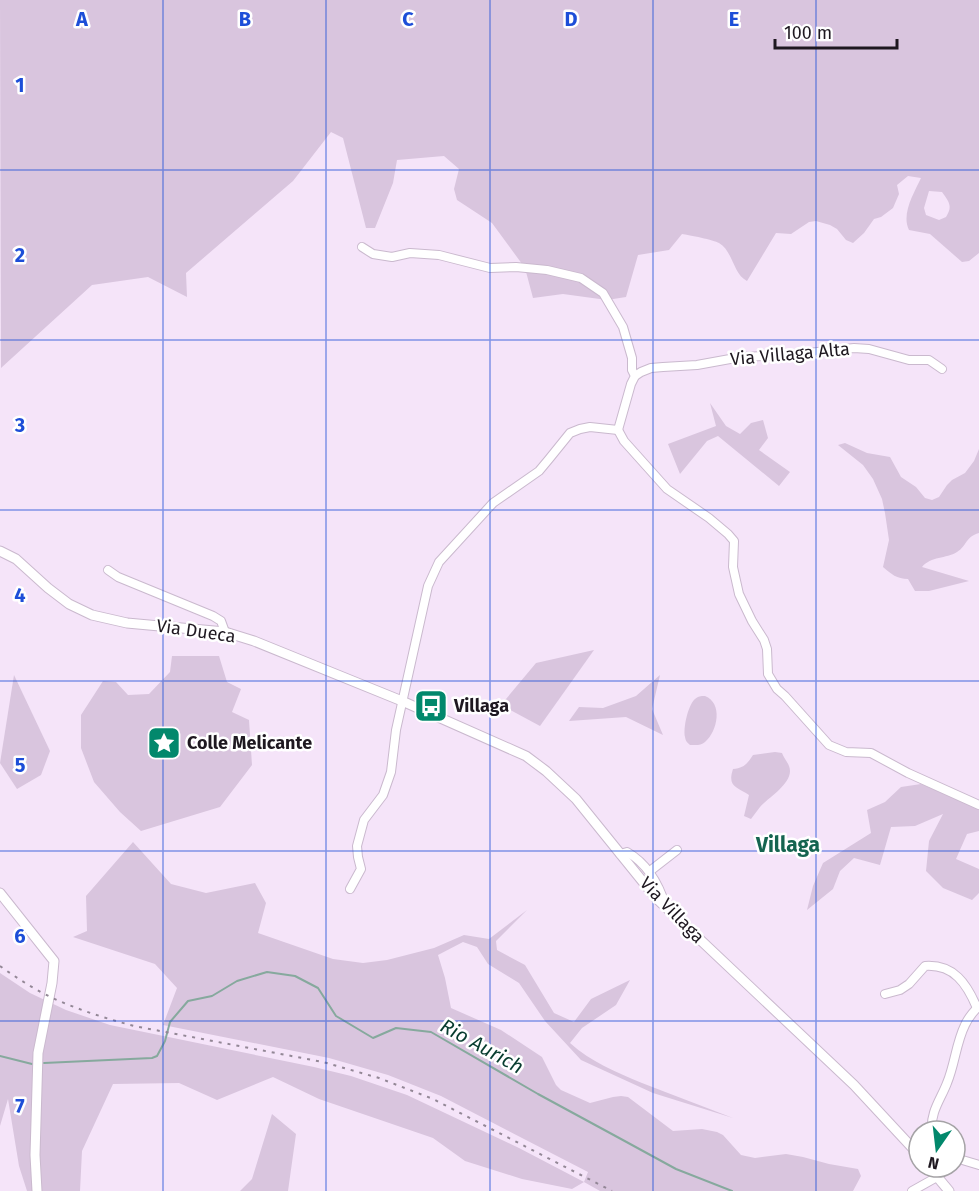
<svg xmlns="http://www.w3.org/2000/svg" width="979" height="1191" font-family="'Fira Sans',sans-serif">
<style>
.green{fill:#d9c5de;fill-rule:evenodd}
.lines{fill:none;stroke-linecap:round;stroke-linejoin:round}
.stream{stroke:#86a99d;stroke-width:2}
.minor-casing{stroke:#cab9ce;stroke-width:10}
.tertiary-casing{stroke:#cab9ce;stroke-width:11}
.minor{stroke:#fff;stroke-width:8}
.tertiary{stroke:#fff;stroke-width:9}
.rail{stroke:#938796;stroke-width:2;stroke-dasharray:3 6;stroke-linecap:butt}
.grid{fill:none;stroke:#1d4ed8;stroke-width:1.5;stroke-opacity:0.55}
.labels{text-anchor:middle;stroke-width:5;stroke-linejoin:round;paint-order:stroke}
.street-label{font-size:18px;fill:#1e1820;stroke:#fff}
.poi-label{font-size:18px;font-weight:bold;fill:#1e1820;stroke:#fff;text-anchor:start}
.water-label{font-size:20px;font-style:italic;fill:#073c2f;stroke:#fff}
.quarter-label{font-size:21px;font-weight:bold;fill:#156450;stroke:#fff}
.grid-label{font-size:20px;text-anchor:middle;font-weight:bold;fill:#1d4ed8;stroke:#fff;stroke-width:5;stroke-linejoin:round;paint-order:stroke}
</style>
<rect width="100%" height="100%" fill="#f5e4f9"/>
<g class="green">
<path d="M0,0h979v253l-10,8 -7,1 -32,-28 -21,-4c-8,-16 5,-37 12,-52l-13,-2 -11,9 2,9 -6,14 -12,9 -7,2 -10,14 -11,10 -7,-3 -9,-11 -7,-4 -14,-4 -7,1 -18,12 -15,-1 -29,48c-14,-7 -14,-30 -28,-38 -5,-3 -30,-8 -37,-9l-13,16 -31,5 -12,42 -19,3 -44,-6 -30,4 -8,-30 -33,-45 -35,-23 -3,-11 5,-20 -15,-13 -47,4 -4,23 -18,45h-9l-23,-90 -12,-6 -38,49 -107,92 1,24 -39,-20 -56,8 -91,83zM929,191l13,1c7,10 11,14 4,25l-7,3 -13,-5 -2,-7z"/>
<path d="M710,403l16,23 14,8 11,-11 12,-3 5,18 -9,12 31,22 -11,14 -61,-50 -11,5 -27,33 -12,-30 48,-18z"/>
<path d="M845,443l22,10 23,4 11,20 15,10 9,11 7,2 7,-3 8,-12 5,-5 13,-7 9,-12 5,-12v84c-14,4 -12,13 -22,19 -11,7 -26,4 -35,15l47,14 -40,10h-14l-7,-12c-11,0 -17,-5 -25,-12l6,-27 -4,-27 -3,-14 -9,-20 -10,-14 -25,-20z"/>
<path d="M594,650l-54,76 -39,-21 35,-42z"/>
<path d="M172,656h47l8,26 14,7 -9,23 17,8 3,45 -32,42 -79,24 -21,-19 -26,-30 -13,-34v-33l22,-34 13,1 12,13 21,-1 21,-22z"/>
<path d="M14,675l36,76 -9,24 -24,14 -17,-26z"/>
<path d="M660,675l-8,34 11,26 -37,-18 -57,4 10,-14 24,1 33,-12z"/>
<path d="M705,696c18,7 13,35 0,46 -4,4 -10,3 -15,3 -3,-3 -4,-3 -5,-8 -2,-9 3,-32 10,-38 4,-3 5,-3 10,-3z"/>
<path d="M775,752l7,1c2,6 8,11 8,18 0,14 -22,27 -30,36 -3,4 -6,8 -9,12l-7,-3 5,-21c-12,-8 -22,-8 -16,-26 11,-1 14,-5 20,-14z"/>
<path d="M921,784l58,25v22l-12,3 -11,25 23,10v24l-7,7 -29,-12 -17,-17 3,-30 14,-27 -28,12 -24,1 -11,38 -26,-7 -14,13 -7,18 -26,21 6,-24 10,-23 48,-30 -4,-23 18,-8 16,-15z"/>
<path d="M133,842l38,42 35,9 49,-10 11,20 -8,30 75,26 30,4 24,-3 47,-12 30,-13 25,4 38,-29 -31,31 1,9 28,15 29,48 20,9 17,-23 39,-19 -14,25 -34,23 -12,15c21,19 46,29 72,40 30,12 61,23 91,35l-80,-25 -72,-33 -36,-39 -26,-38 -31,-19 -11,-17 -14,-5 -25,13 7,23 6,30 50,22 41,27 14,28 5,5 29,13 23,-6 8,-1 7,1 45,34 29,-2 15,3 6,3 18,20 14,3 31,-4 17,3 26,7 29,5 3,7 -8,15h-253l-16,-9 -12,7 -50,-10 -57,-18 -32,-23 -114,-39 -46,-22 -56,23 -38,-17 -66,1 -31,67 -2,40h-53l-8,-25 -11,-67 -8,27v-153l30,20 36,17 44,15 204,42 37,9 56,19 112,53 65,34 4,-10 -147,-76 -53,-21 -59,-17 -166,-33 14,-37 -22,-24 -82,-27 14,-6 -1,-35z"/>
<path d="M272,1114l24,20 -8,57h-48l12,-12z"/>
</g>
<g class="lines">
<g class="stream">
<path d="M0,1056l32,8"/>
<path d="M44,1063l108,-5 5,-2 8,-15 5,-19 18,-21 24,-5 25,-15 30,-9 28,4 23,12 18,28 37,22 23,-10 35,4 107,62 83,45 55,30 56,22"/>
</g>
<defs>
<g id="minor">
<path d="M362,247l11,7 19,3 18,-4 29,2 51,13 26,-1 31,3 34,8 22,15 20,34 9,31v12l3,6 -4,8 -13,46"/>
<path d="M635,376l6,-4 10,-4 12,-1 34,-2 44,-8 49,-2 64,-7 15,1 40,11h20l13,9"/>
<path d="M618,430l6,11 43,48 42,29 19,16 6,7 -1,26 6,27 13,27 12,19 3,9 1,25 9,15 8,7 44,49 17,7 25,1 37,20 71,32"/>
<path d="M108,570l10,7 95,39 8,5 4,11"/>
<path d="M620,854l7,-2c21,12 32,32 39,55"/>
<path d="M650,871l27,-21"/>
<path d="M350,889l11,-20 -3,-12 -1,-11 7,-26 19,-25 8,-23 5,-42 32,-144 11,-24 54,-59 46,-32 10,-12 21,-26 10,-4 10,-2 28,3"/>
<path d="M885,994l15,-4 9,-6 16,-18c29,-2 42,18 52,42h2"/>
<path d="M932,1131c-2,-19 9,-32 15,-48 8,-19 9,-40 18,-58 3,-7 8,-13 14,-19"/>
<path d="M955,1159h4l20,6"/>
<path d="M912,1191l25,-14"/>
</g>
<g id="tertiary">
<path d="M0,551l16,8 32,29 21,16 23,11 35,8 98,9 29,9 148,60 124,55 20,15 30,28 80,99 198,187 65,70"/>
<path d="M0,893l54,68 -2,22 -14,70 -3,102 2,36"/>
<path d="M929,1167l20,24"/>
</g>
</defs>
<use href="#minor" class="minor-casing"/>
<use href="#tertiary" class="tertiary-casing"/>
<use href="#minor" class="minor"/>
<use href="#tertiary" class="tertiary"/>
<path class="rail" d="M0,966c18,13 37,25 57,34 25,11 51,19 77,26l189,36 56,16 54,21 179,92"/>
</g>
<path class="grid" d="M163,0v1191M326,0v1191M490,0v1191M653,0v1191M816,0v1191M0,170h979M0,340h979M0,510h979M0,681h979M0,851h979M0,1021h979"/>
<defs>
<symbol id="bus-square" viewBox="-11 -11 22 22"><rect x="-9" y="-9" width="18" height="18" rx="4" fill="#02886c" stroke="#fff"/><path d="M-5-6H5V4H4V6H2V4H-2V6H-4V4H-5ZM-3.5-4V0h7V-4ZM-3.5 1.2v1.5H-2V1.2ZM2 1.2v1.5H3.5V1.2Z" fill="#fff"/></symbol>
<symbol id="sight-square" viewBox="-11 -11 22 22"><rect x="-9" y="-9" width="18" height="18" rx="4" fill="#02886c" stroke="#fff"/><path d="M0-6L1.8-2.2L6-1.7L2.9 1.2L3.7 5.4L0 3.3L-3.7 5.4L-2.9 1.2L-6-1.7L-1.8-2.2Z" fill="#fff"/></symbol>
</defs>
<g fill-rule="evenodd">
<use href="#bus-square" x="412" y="687" width="38" height="38"/>
<use href="#sight-square" x="145" y="724" width="38" height="38"/>
</g>
<g class="labels">
<g class="street-label">
<text transform="translate(790 354) rotate(-5)" y="6">Via Villaga Alta</text>
<text transform="translate(196 631) rotate(8)" y="6">Via Dueca</text>
<text transform="translate(672 910) rotate(46)" y="6">Via Villaga</text>
</g>
<g class="poi-label">
<text x="454" y="712">Villaga</text>
<text x="187" y="749">Colle Melicante</text>
</g>
<g class="water-label">
<text transform="translate(482 1046) rotate(29)" y="7">Rio Aurich</text>
</g>
<g class="quarter-label">
<text x="788" y="852">Villaga</text>
</g>
</g>
<g class="grid-label">
<text x="82" y="26">A</text>
<text x="245" y="26">B</text>
<text x="408" y="26">C</text>
<text x="571" y="26">D</text>
<text x="734" y="26">E</text>
<text x="20" y="92">1</text>
<text x="20" y="262">2</text>
<text x="20" y="432">3</text>
<text x="20" y="602">4</text>
<text x="20" y="772">5</text>
<text x="20" y="943">6</text>
<text x="20" y="1113">7</text>
</g>
<g transform="translate(937 1149) rotate(194)"><circle r="28" fill="#ffffff" stroke="#a5a3a6" stroke-width="1.5"/>
<path d="M0-4.5L10 22L0 15L-10 22Z" fill="#02886c"/>
<text y="-9" font-size="16" font-weight="bold" text-anchor="middle" fill="#1e1820">N</text>
</g>
<path d="M775 39v9h122v-9" fill="none" stroke="#1e1820" stroke-width="3"/>
<text x="784" y="39" font-size="18" fill="#1e1820" stroke="#ffffff" stroke-width="4.5" paint-order="stroke">100 m</text>
</svg>
